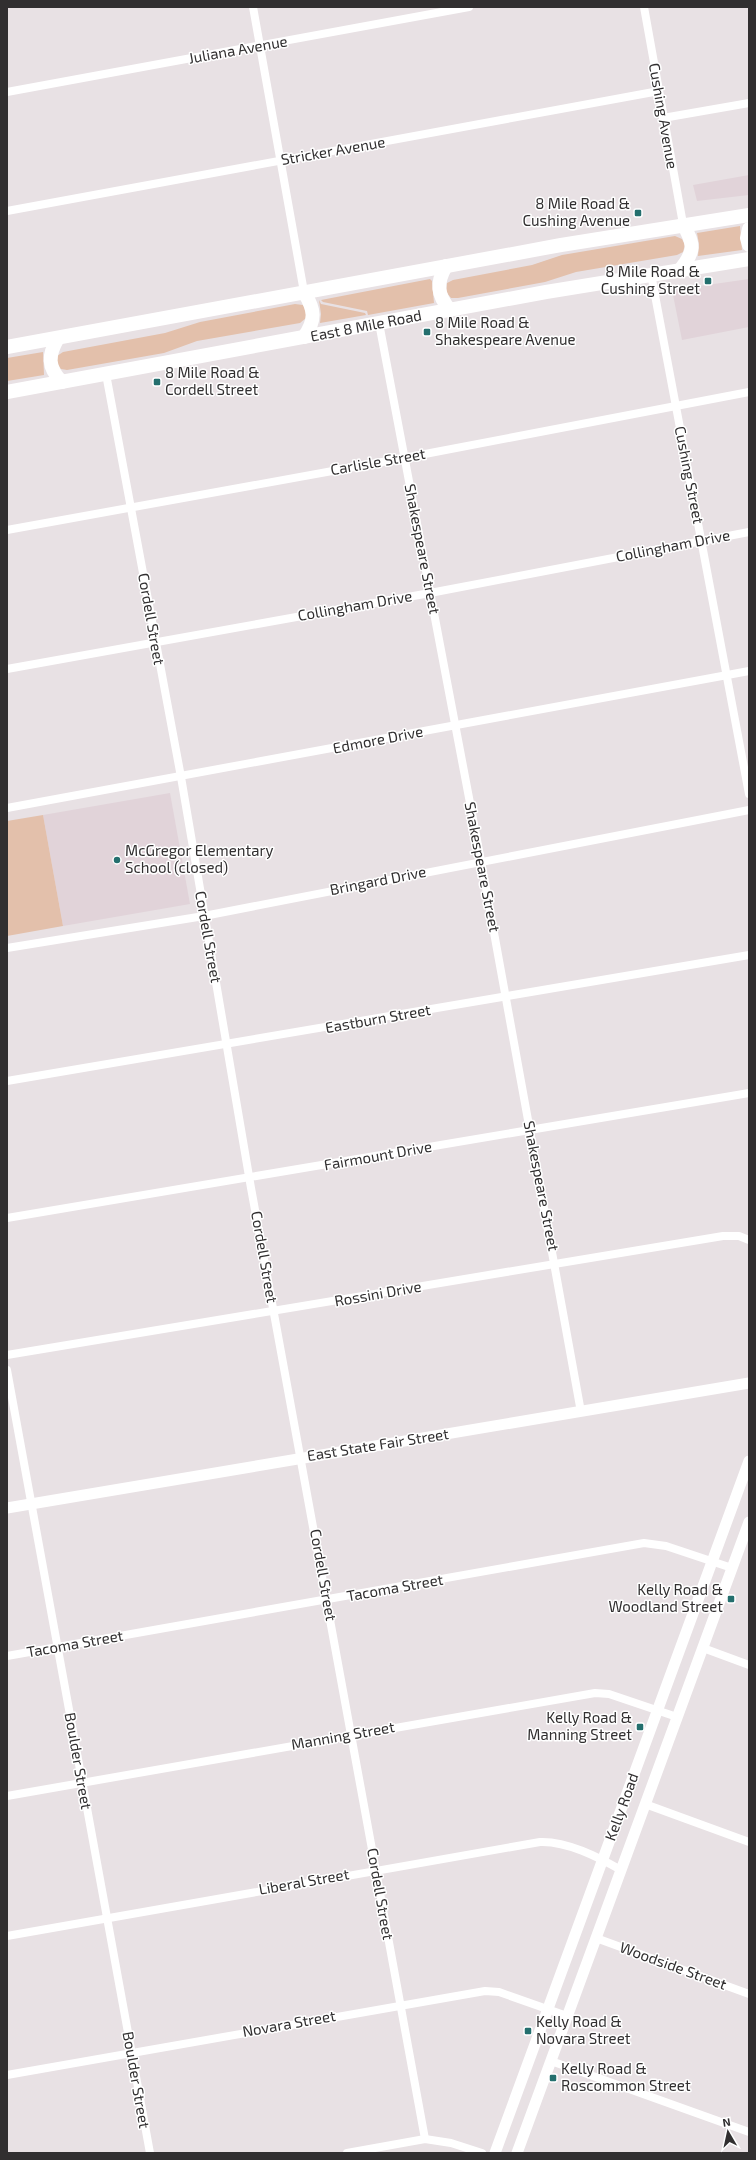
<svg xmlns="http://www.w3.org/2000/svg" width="756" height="2160" font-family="'Exo 2',sans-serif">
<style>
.built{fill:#e1d3d9}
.green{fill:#e3c0ab}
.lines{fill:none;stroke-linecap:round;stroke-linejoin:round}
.minor{stroke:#fff;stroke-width:8}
.tertiary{stroke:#fff;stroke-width:11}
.trunk{stroke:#fff;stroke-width:14}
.poi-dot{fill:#246f6e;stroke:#fff;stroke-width:1.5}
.labels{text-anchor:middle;stroke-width:3;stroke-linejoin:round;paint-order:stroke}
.street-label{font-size:15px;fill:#312f30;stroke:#fff}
.poi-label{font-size:15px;fill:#312f30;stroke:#fff;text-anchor:start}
</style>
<rect width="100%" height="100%" fill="#e8e1e4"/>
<g class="built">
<path d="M749,175v20l-52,6 -4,-16z"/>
<path d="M749,279v48l-67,13 -10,-50z"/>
<path d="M170,793l20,111 -127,22 -20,-111z"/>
</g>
<g class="green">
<path d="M740,226l2,24 -44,6 1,-12 -2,-11z"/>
<path d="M675,236l7,3 3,6 -2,7 -6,3 -101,17 -31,10 -87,16h-7l-5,-6 1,-9 6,-3 79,-15 30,-10z"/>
<path d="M430,279l2,2 2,22 -66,12 -1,-4 -44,-9 -2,-2z"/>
<path d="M319,300l2,4 44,9 1,2 -46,8 1,-9z"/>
<path d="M295,304l8,1 4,6 -1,7 -6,5 -103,18 -33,12 -97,17 -6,-1 -4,-5v-8l6,-4 102,-19 35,-11z"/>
<path d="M43,352l1,23 -37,6v-23z"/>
<path d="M43,815l20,111 -56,10v-115z"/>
</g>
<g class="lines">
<g class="minor">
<path d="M253,7l51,285"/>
<path d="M644,7l39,217"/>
<path d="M7,92l462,-85"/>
<path d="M663,118l86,-15"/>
<path d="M7,211l652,-120"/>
<path d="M651,274l98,520"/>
<path d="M379,323l102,538 100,551"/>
<path d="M106,374l75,403 70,411 174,951"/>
<path d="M7,530l397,-72 345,-66"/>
<path d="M7,669l423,-76 319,-61"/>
<path d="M7,808l742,-137"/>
<path d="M7,948l197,-32 545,-106"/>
<path d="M7,1081l742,-126"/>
<path d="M7,1218l742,-125"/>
<path d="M7,1355l716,-119h16l10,4"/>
<path d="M7,1370l143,783"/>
<path d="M703,1648l46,17"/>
<path d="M7,1656l637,-113 22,3 66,22"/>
<path d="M7,1796l588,-103 14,1 68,23"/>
<path d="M645,1804l104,38"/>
<path d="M7,1936l533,-94c27,-1 58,15 81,28"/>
<path d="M596,1938l153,56"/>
<path d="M551,2061l198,71"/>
<path d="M7,2075l478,-84 14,1 68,24"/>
<path d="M347,2153l78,-14 26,4 31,10"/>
</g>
<g class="tertiary">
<path d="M7,1508l742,-125"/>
<path d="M495,2153l254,-692"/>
<path d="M517,2153l232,-631"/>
</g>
<g class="trunk">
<path d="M749,229l-2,9 2,7"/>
<path d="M446,266c-10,17 -9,29 4,44"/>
<path d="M680,270c15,-19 15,-25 3,-46"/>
<path d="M304,337c12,-17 11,-27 0,-45"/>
<path d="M58,338c-10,17 -11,29 4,44"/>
<path d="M7,347l554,-102 188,-30"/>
<path d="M7,392l539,-100 203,-33"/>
</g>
</g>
<g class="poi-dot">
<rect x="634" y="209" width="8" height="8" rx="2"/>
<rect x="704" y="277" width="8" height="8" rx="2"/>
<rect x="423" y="328" width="8" height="8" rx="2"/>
<rect x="153" y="378" width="8" height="8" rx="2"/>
<circle cx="117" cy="860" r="4"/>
<rect x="727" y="1595" width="8" height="8" rx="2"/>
<rect x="636" y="1723" width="8" height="8" rx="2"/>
<rect x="524" y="2027" width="8" height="8" rx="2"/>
<rect x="549" y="2074" width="8" height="8" rx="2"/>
</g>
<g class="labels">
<g class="street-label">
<text transform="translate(238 50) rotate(-10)" y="5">Juliana Avenue</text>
<text transform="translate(663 116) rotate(80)" y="5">Cushing Avenue</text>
<text transform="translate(333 151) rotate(-10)" y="5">Stricker Avenue</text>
<text transform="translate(366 326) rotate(-11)" y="5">East 8 Mile Road</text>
<text transform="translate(378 462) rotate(-10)" y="5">Carlisle Street</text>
<text transform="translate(689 475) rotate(79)" y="5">Cushing Street</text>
<text transform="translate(673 546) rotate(-11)" y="5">Collingham Drive</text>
<text transform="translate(422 549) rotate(79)" y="5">Shakespeare Street</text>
<text transform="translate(355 606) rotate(-10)" y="5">Collingham Drive</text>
<text transform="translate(151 619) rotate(80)" y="5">Cordell Street</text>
<text transform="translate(378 740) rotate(-11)" y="5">Edmore Drive</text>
<text transform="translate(482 867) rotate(79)" y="5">Shakespeare Street</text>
<text transform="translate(378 881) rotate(-11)" y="5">Bringard Drive</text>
<text transform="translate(208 937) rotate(80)" y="5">Cordell Street</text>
<text transform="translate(378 1019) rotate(-10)" y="5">Eastburn Street</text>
<text transform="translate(378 1156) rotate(-10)" y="5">Fairmount Drive</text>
<text transform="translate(541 1186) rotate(79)" y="5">Shakespeare Street</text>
<text transform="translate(264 1257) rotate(80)" y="5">Cordell Street</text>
<text transform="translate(378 1294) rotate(-10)" y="5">Rossini Drive</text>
<text transform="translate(378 1445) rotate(-9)" y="5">East State Fair Street</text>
<text transform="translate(323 1575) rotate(80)" y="5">Cordell Street</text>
<text transform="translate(395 1588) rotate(-10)" y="5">Tacoma Street</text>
<text transform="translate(75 1644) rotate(-10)" y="5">Tacoma Street</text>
<text transform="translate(343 1736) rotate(-10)" y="5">Manning Street</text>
<text transform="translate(78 1761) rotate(80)" y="5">Boulder Street</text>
<text transform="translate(622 1807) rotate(-70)" y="5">Kelly Road</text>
<text transform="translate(304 1882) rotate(-10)" y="5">Liberal Street</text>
<text transform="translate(380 1894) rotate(80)" y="5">Cordell Street</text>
<text transform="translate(673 1966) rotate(20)" y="5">Woodside Street</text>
<text transform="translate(289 2024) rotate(-10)" y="5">Novara Street</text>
<text transform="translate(136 2080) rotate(80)" y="5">Boulder Street</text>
</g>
<g class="poi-label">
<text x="630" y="209" text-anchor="end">8 Mile Road &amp;<tspan x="630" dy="17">Cushing Avenue</tspan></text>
<text x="700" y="277" text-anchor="end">8 Mile Road &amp;<tspan x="700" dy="17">Cushing Street</tspan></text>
<text x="435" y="328">8 Mile Road &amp;<tspan x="435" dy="17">Shakespeare Avenue</tspan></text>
<text x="165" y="378">8 Mile Road &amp;<tspan x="165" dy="17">Cordell Street</tspan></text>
<text x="125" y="856">McGregor Elementary<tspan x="125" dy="17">School (closed)</tspan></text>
<text x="723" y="1595" text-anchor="end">Kelly Road &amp;<tspan x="723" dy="17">Woodland Street</tspan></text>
<text x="632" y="1723" text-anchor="end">Kelly Road &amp;<tspan x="632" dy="17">Manning Street</tspan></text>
<text x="536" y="2027">Kelly Road &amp;<tspan x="536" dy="17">Novara Street</tspan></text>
<text x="561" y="2074">Kelly Road &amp;<tspan x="561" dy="17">Roscommon Street</tspan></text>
</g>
</g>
<rect width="756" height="2160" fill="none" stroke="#312f30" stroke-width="16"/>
<g transform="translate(728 2132) rotate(351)" stroke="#ffffff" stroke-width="3" paint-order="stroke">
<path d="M0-3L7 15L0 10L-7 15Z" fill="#312f30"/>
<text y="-6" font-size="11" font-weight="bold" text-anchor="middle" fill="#312f30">N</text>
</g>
</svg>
